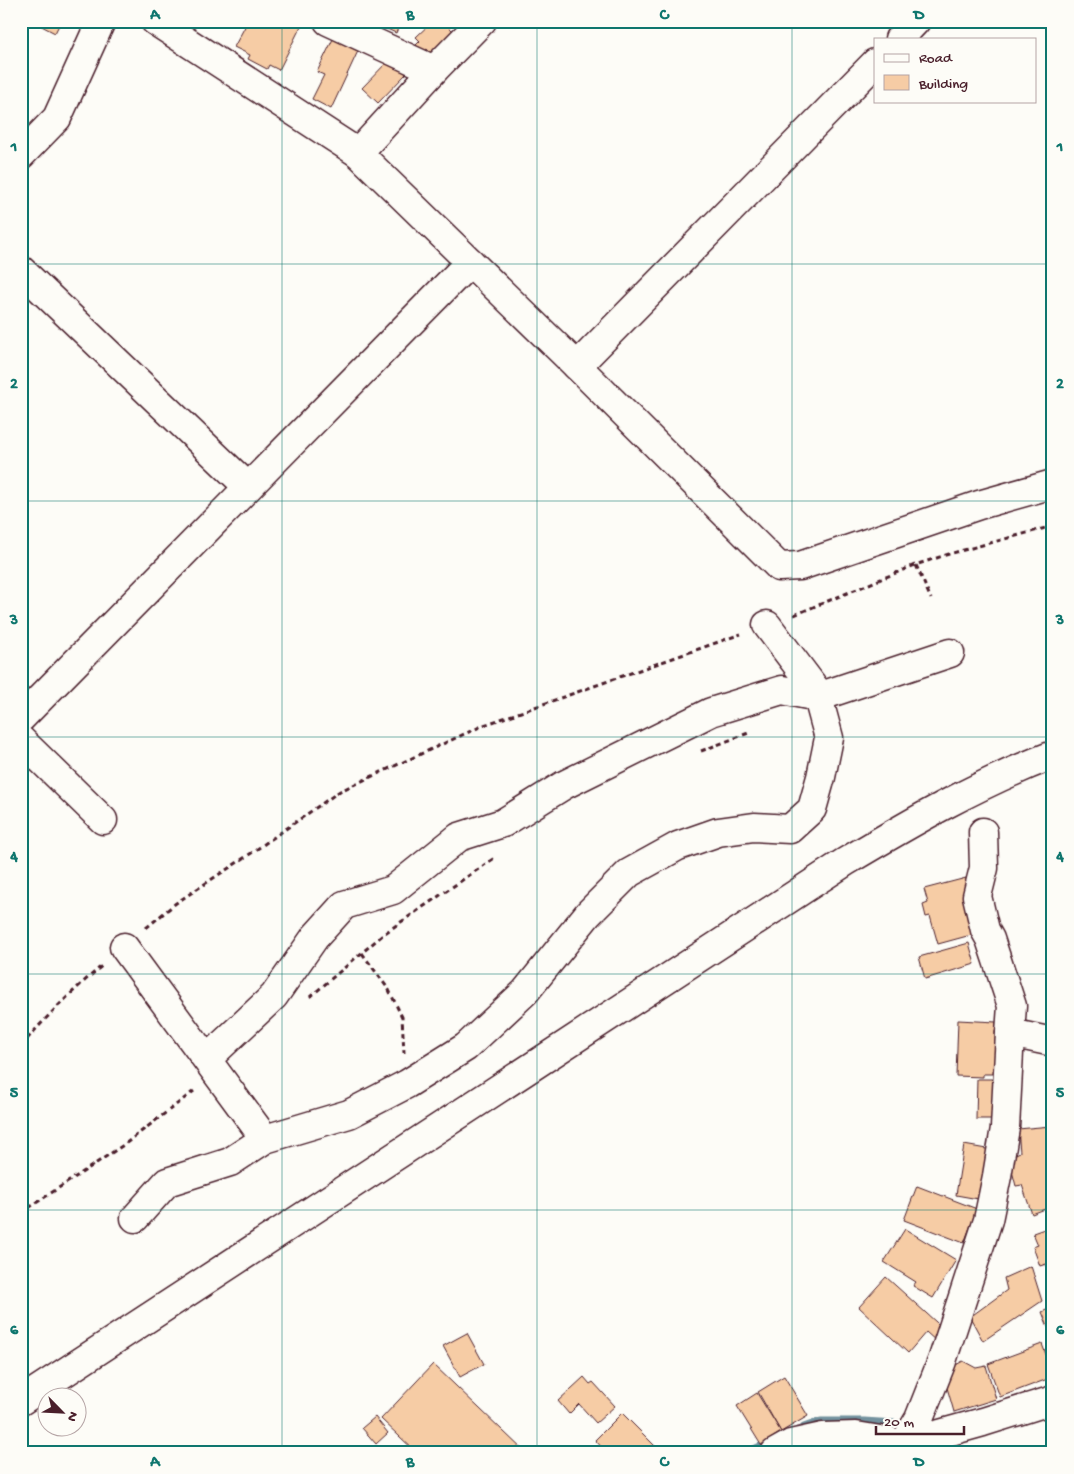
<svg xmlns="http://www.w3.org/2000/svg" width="1074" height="1474" font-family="'Gochi Hand',sans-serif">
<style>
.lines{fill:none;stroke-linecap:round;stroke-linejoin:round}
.stream{stroke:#73929e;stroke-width:9}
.building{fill:#f6cca5;stroke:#4a1f2b}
.minor-casing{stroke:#4a1f2b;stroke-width:31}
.path{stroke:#4a1f2b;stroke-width:3;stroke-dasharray:5 4;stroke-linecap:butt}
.minor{stroke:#fdfcf7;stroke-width:28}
.grid{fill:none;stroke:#0f766e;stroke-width:1;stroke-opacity:0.55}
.neatline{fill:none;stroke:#0f766e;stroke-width:2}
.grid-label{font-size:16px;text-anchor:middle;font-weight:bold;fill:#0f766e}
</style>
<rect width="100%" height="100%" fill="#fdfcf7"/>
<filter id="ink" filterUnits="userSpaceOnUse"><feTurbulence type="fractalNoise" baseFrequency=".02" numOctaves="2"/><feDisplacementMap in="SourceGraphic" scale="10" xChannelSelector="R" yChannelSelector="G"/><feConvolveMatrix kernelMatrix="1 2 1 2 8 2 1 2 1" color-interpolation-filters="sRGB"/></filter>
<g filter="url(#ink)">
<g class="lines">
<g class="stream">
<path d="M804,1428l17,-6h43l46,3"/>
<path d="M747,1453l27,-12"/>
</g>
</g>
<g class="building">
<path d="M32,21h29l-6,12z"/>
<path d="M248,21h68l-3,6 -10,-5 -24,48 -10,-5 -2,4 -19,-10 2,-4 -16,-8z"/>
<path d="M369,21h32l-5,12z"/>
<path d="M433,21h3l3,3 4,-3 12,12 -23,22 -5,-6 -4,3 -7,-7 4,-4 -4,-4z"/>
<path d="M333,39l25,12 -27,58 -19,-10 12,-24 -7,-3z"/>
<path d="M390,59l16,15 -28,29 -16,-15z"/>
<path d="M966,878l8,32 8,22 -44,12 -8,-28 -4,1 -3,-12 5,-2 -4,-14z"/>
<path d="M969,943l6,21 -50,15 -6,-22z"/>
<path d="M958,1020l38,2 -2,52h-11v3l-27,-1z"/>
<path d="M977,1079h22v40h-23z"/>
<path d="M1051,1126l2,14v66l-21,8 -10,-29 -6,1 -4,-15 -4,-2 1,-12 11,-5 -2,-23z"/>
<path d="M964,1145l28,5 -8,50 -28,-5z"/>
<path d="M917,1186l60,23 -13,34 -60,-23z"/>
<path d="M1053,1217v63l-7,-16 -6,2 -7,-19 5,-2 -5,-12 17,-6 -3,-8z"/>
<path d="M905,1229l51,31 -23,38 -20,-12 3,-4 -32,-20z"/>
<path d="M1031,1266l11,35 -59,40 -13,-24 37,-27 -3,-12z"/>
<path d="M886,1277l60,54 -9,11 -11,-10 -18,21 -49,-46z"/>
<path d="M1053,1307v32l-11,-27z"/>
<path d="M467,1333l17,31 -24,13 -17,-31z"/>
<path d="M1042,1344l11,29v4l-53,20 -12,-33z"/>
<path d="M963,1361l13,7 10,-2 10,33 -42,13 -8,-28 8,-18z"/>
<path d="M433,1364l93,89h-109l-36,-34z"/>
<path d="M784,1376l24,40 -27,16 -23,-40z"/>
<path d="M584,1377l6,7 3,-2 22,24 -19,17 -17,-19 -10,10 -11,-13z"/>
<path d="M757,1393l24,39 -20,13 -24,-39z"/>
<path d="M622,1413l36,36 -4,4h-47l-12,-13z"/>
<path d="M375,1417l13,16 -12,11 -14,-16z"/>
</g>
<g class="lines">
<defs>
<g id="minor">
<path d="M155,21l203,132"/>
<path d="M328,21l106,49"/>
<path d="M482,21l-48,49 -76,83 219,213 202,201 21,-1 179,-61 74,-21"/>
<path d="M899,39l17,-18"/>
<path d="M21,155l36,-37 44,-97"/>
<path d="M21,270l227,217"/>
<path d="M577,366l298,-303"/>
<path d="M21,718l449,-456"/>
<path d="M21,740l82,80"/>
<path d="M983,832l1,36 -7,28 8,34 5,9 22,67 -2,27"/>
<path d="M124,947l141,192"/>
<path d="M207,1059l67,-63 41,-59 29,-32 49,-15 66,-53 44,-14 61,-38 147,-73 71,-22 36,7 132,-44"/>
<path d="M135,1218l32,-36 63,-20 35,-23 84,-25 58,-30 59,-37 59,-55 63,-78 41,-41 49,-27 40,-14 36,-5 36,2 22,-20 9,-32 8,-39 -13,-48 -49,-65"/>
<path d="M21,1401l824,-539c67,-40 134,-79 208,-107"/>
<path d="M775,1453l16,-9 32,-7 33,-1 48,8 79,-22 70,-22"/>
<path d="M902,1453l2,-9 15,-25 23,-58 46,-141 9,-44 8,-48 5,-95 43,9"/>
</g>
</defs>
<use href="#minor" class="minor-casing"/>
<g class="path">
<path d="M916,565l15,34"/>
<path d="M794,615l121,-50 34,-11 104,-28"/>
<path d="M701,751l50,-19"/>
<path d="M146,928l30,-25 74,-49 90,-63 144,-66 257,-91"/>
<path d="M362,953l27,37 13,27 2,36"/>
<path d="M310,997l75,-64 111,-76"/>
<path d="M21,1046c25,-29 53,-57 82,-81"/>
<path d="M21,1213l104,-69 69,-53"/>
</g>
<use href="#minor" class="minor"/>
</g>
</g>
<path class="grid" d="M282,21v1432M537,21v1432M792,21v1432M21,264h1032M21,501h1032M21,737h1032M21,974h1032M21,1210h1032"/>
<rect width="1074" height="1474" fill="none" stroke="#fdfcf7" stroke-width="55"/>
<rect x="874" y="38" width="162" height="65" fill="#fdfcf7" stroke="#b5a4a5"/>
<rect x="884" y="54" width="25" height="8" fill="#fdfcf7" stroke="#b5a4a5"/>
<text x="919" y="62" font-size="15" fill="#4a1f2b">Road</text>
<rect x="884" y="75" width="25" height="15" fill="#f6cca5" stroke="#b5a4a5"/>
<text x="919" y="88" font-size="15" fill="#4a1f2b">Building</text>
<g transform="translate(62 1412) rotate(114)"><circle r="24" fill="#fdfcf7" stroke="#b5a4a5"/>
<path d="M0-4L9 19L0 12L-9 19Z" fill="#4a1f2b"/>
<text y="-8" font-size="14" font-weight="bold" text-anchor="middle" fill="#4a1f2b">N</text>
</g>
<path d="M876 1426v8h88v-8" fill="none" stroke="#4a1f2b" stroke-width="2.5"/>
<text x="884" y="1426" font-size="15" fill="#4a1f2b" stroke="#fdfcf7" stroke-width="4" paint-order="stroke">20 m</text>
<rect x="28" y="28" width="1018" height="1418" class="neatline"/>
<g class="grid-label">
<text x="155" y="19">A</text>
<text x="410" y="19">B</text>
<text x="664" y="19">C</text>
<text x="919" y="19">D</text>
<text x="14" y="151">1</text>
<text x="1060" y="151">1</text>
<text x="14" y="388">2</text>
<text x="1060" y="388">2</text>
<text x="14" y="624">3</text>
<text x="1060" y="624">3</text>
<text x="14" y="861">4</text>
<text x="1060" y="861">4</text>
<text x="14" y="1097">5</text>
<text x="1060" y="1097">5</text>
<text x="14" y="1334">6</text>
<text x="1060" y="1334">6</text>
<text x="155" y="1466">A</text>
<text x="410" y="1466">B</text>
<text x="664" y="1466">C</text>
<text x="919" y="1466">D</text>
</g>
</svg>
